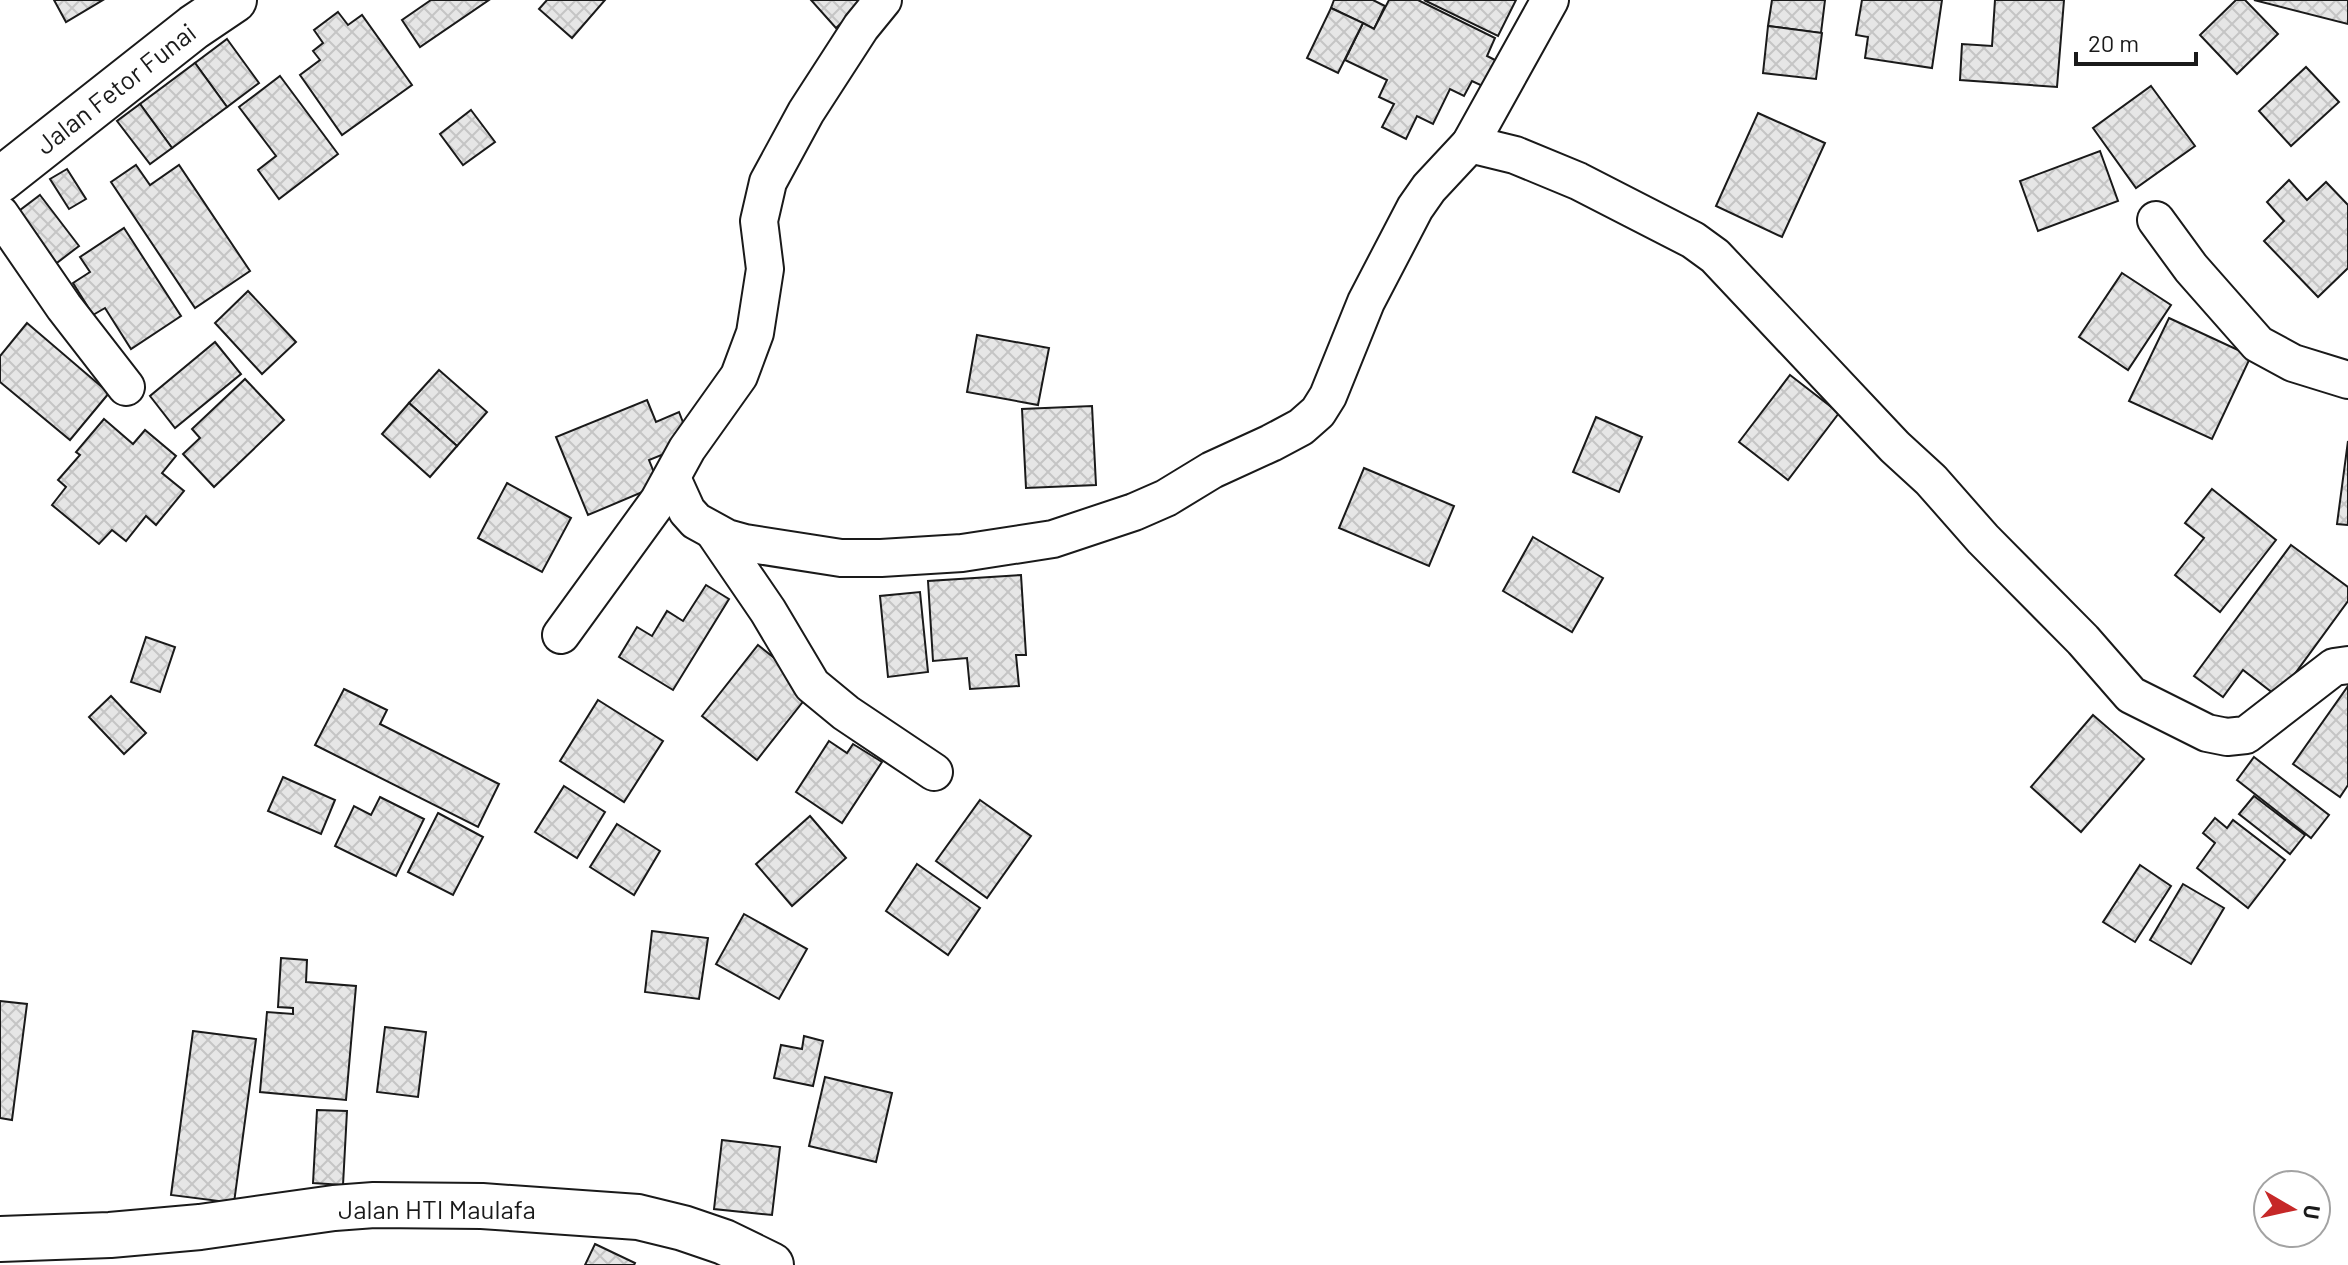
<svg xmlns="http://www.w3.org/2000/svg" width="2348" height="1265" font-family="Barlow,sans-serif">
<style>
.building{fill:url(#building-cross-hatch);stroke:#1a1a1a;stroke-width:2}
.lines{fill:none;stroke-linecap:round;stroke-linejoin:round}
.minor-casing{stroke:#1a1a1a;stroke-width:40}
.tertiary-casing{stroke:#1a1a1a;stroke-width:48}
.minor{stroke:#fff;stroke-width:36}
.tertiary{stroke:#fff;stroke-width:44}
.labels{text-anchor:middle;stroke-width:6;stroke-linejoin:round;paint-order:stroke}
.street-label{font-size:26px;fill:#1a1a1a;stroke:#fff}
</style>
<defs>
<pattern id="building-cross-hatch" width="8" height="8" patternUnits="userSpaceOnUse" patternTransform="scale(2)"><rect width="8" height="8" fill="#e6e6e6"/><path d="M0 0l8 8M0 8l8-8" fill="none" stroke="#c5c5c5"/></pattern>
</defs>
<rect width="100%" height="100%" fill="#fff"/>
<g class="building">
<path d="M54,0h49l-37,22z"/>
<path d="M431,0h58l-69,47 -18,-27z"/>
<path d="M547,0h58l-33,38 -33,-29z"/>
<path d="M811,0h56l-31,28z"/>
<path d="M1334,0h39l12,6 -11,23 -43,-21z"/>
<path d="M1389,0h29l77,38 -8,18 14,7 -12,26 -17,-8 -8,15 -14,-7 -17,35 -16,-8 -11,23 -24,-12 12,-23 -15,-7 8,-17 -42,-20 18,-37 11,6z"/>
<path d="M1424,0h92l-18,36z"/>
<path d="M1772,0h53l-4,33 -53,-7z"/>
<path d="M1862,0h80l-10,68 -67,-10 3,-21 -12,-2z"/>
<path d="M1995,0h69l-7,87 -97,-7 2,-36 30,2z"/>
<path d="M2236,0h9l33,34 -41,40 -37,-39z"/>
<path d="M2254,0h94v24z"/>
<path d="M1331,8l32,15 -25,50 -31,-15z"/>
<path d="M338,12l10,13 14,-10 50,70 -70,50 -42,-60 20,-15 -7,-9 10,-8 -9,-13z"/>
<path d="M1768,26l54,7 -6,46 -53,-6z"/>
<path d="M227,39l32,44 -32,24 -32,-44z"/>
<path d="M195,63l32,44 -55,41 -32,-44z"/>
<path d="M2306,67l33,35 -48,44 -32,-35z"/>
<path d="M280,76l58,78 -59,45 -21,-29 18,-14 -37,-49z"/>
<path d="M2151,86l44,60 -59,42 -43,-60z"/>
<path d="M140,104l32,44 -22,16 -33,-43z"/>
<path d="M471,110l24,32 -32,23 -23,-31z"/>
<path d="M1758,113l67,30 -43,94 -66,-31z"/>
<path d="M2100,151l18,50 -80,30 -18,-50z"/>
<path d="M136,165l14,20 29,-20 71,106 -55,37 -84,-126z"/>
<path d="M67,169l19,30 -17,10 -19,-30z"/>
<path d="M2289,180l18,20 19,-18 22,23v63l-30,29 -54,-56 20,-20 -17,-19z"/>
<path d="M40,195l39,51 -34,26 -38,-52z"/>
<path d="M124,228l57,88 -50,33 -26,-41 -12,7 -20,-32 17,-11 -10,-15z"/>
<path d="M2122,273l49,32 -43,65 -49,-33z"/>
<path d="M248,291l48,51 -34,32 -47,-51z"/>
<path d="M2169,318l82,38 -39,83 -83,-38z"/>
<path d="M27,323l82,70 -39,47 -70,-58v-26z"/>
<path d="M977,335l72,13 -11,57 -71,-13z"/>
<path d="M215,342l26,32 -66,54 -25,-32z"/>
<path d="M439,370l48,42 -30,34 -48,-43z"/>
<path d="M1790,375l49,38 -51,67 -49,-38z"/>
<path d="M245,379l39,41 -70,67 -31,-33 17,-16 -8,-9z"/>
<path d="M647,400l9,22 23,-10 12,31 -42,17 10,25 -71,30 -32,-78z"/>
<path d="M409,403l48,43 -27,31 -48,-43z"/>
<path d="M1092,406l4,79 -70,3 -4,-79z"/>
<path d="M1596,417l46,20 -23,55 -46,-20z"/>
<path d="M104,419l29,25 12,-14 31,26 -14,17 22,18 -28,34 -10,-9 -20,25 -14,-11 -13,14 -47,-39 14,-18 -8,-7 22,-25 -4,-3z"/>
<path d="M2348,441v84l-11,-1z"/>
<path d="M1364,468l90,38 -25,60 -90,-38z"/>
<path d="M507,483l64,35 -29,54 -64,-34z"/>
<path d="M2212,489l64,51 -56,72 -45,-37 29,-37 -19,-15z"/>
<path d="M1533,537l70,41 -31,54 -69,-41z"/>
<path d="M2291,545l57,42v14l-70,96 -35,-27 -20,27 -29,-21z"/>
<path d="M1021,575l5,80h-10l3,31 -49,3 -3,-31 -34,3 -5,-80z"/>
<path d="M706,585l23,14 -56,91 -54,-33 18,-30 15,9 15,-25 16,10z"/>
<path d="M920,592l8,80 -40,5 -8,-81z"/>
<path d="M146,637l29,10 -15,45 -29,-10z"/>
<path d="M758,645l55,44 -56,71 -55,-44z"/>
<path d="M2348,686v99l-8,12 -47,-33z"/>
<path d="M344,689l43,21 -7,14 119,60 -21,43 -163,-82z"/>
<path d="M111,696l35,37 -22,21 -35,-37z"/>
<path d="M598,700l65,41 -39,61 -64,-41z"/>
<path d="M2093,715l51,44 -63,73 -50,-45z"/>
<path d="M829,741l18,12 6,-9 29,18 -40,61 -46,-31z"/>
<path d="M2254,757l75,58 -18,23 -74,-58z"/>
<path d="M283,777l52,23 -14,34 -53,-23z"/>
<path d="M564,786l41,26 -28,46 -42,-26z"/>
<path d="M2254,796l51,39 -15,19 -51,-40z"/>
<path d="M380,797l44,22 -28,57 -61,-30 19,-40 17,9z"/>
<path d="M980,800l51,36 -44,62 -51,-37z"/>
<path d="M438,813l45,24 -30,58 -45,-23z"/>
<path d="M810,816l36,42 -54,48 -36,-42z"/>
<path d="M2215,818l12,10 6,-8 52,40 -37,48 -51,-40 18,-25 -12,-10z"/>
<path d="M617,824l43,27 -26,44 -44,-28z"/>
<path d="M917,864l63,44 -32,47 -62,-44z"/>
<path d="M2140,865l31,21 -36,56 -32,-20z"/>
<path d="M2183,884l41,24 -33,56 -41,-24z"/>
<path d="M744,914l63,35 -28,50 -63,-35z"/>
<path d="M652,931l56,7 -9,61 -54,-7z"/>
<path d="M281,958l26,2 -1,22 50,4 -10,114 -86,-8 7,-80 26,2v-6l-15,-1z"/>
<path d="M0,1001l27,3 -15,116 -12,-2z"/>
<path d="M385,1027l41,5 -8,65 -41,-5z"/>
<path d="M193,1031l63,8 -22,164 -63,-8z"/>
<path d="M804,1036l19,5 -10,45 -39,-8 7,-33 21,4z"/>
<path d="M825,1077l67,16 -16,69 -67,-16z"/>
<path d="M317,1110l30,1 -4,74 -30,-2z"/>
<path d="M722,1140l58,7 -8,68 -58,-6z"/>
<path d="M595,1244l40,19 -1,2h-49z"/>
</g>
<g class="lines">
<defs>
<g id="minor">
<path d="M1470,144l45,11 63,26 115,59 22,16 180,191 36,33 52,59 100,101 48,55 76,38 20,4 19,-2 88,-68 14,-2"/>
<path d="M0,214l64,93 62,80"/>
<path d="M2156,220l35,48 67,76 35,19 55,17"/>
<path d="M672,478l15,33 9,10 31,17 18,5 96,15h40l81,-5 91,-14 81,-27 32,-14 46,-28 59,-27 30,-16 17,-15 10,-16 38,-94 49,-94 14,-20 41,-44 80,-144"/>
<path d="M714,532l54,79 44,74 34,28 88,59"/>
<path d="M561,635l98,-135 28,-51 52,-73 16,-43 10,-64 -6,-48 9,-39 38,-70 55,-85 22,-27"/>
</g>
<g id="tertiary">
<path d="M0,180l194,-153 40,-27"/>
<path d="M0,1239l110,-4 90,-8 134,-19 40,-3 108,1 156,11 45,11 41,14 47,23"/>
</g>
</defs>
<use href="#minor" class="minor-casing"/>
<use href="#tertiary" class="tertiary-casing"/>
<use href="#minor" class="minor"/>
<use href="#tertiary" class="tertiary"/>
</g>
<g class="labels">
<g class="street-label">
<text transform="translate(116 89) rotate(-38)" y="9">Jalan Fetor Funai</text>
<text x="437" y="1219">Jalan HTI Maulafa</text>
</g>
</g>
<g transform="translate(2292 1209) rotate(99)"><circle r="38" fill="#ffffff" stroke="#a3a3a3" stroke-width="2"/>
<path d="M0-6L14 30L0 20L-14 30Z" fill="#c62828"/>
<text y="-12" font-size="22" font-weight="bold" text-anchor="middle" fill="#1a1a1a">U</text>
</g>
<path d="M2076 52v12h120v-12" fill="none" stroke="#1a1a1a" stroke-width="4"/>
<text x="2088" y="52" font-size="24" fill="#1a1a1a" stroke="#ffffff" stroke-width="6" paint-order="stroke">20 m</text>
</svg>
